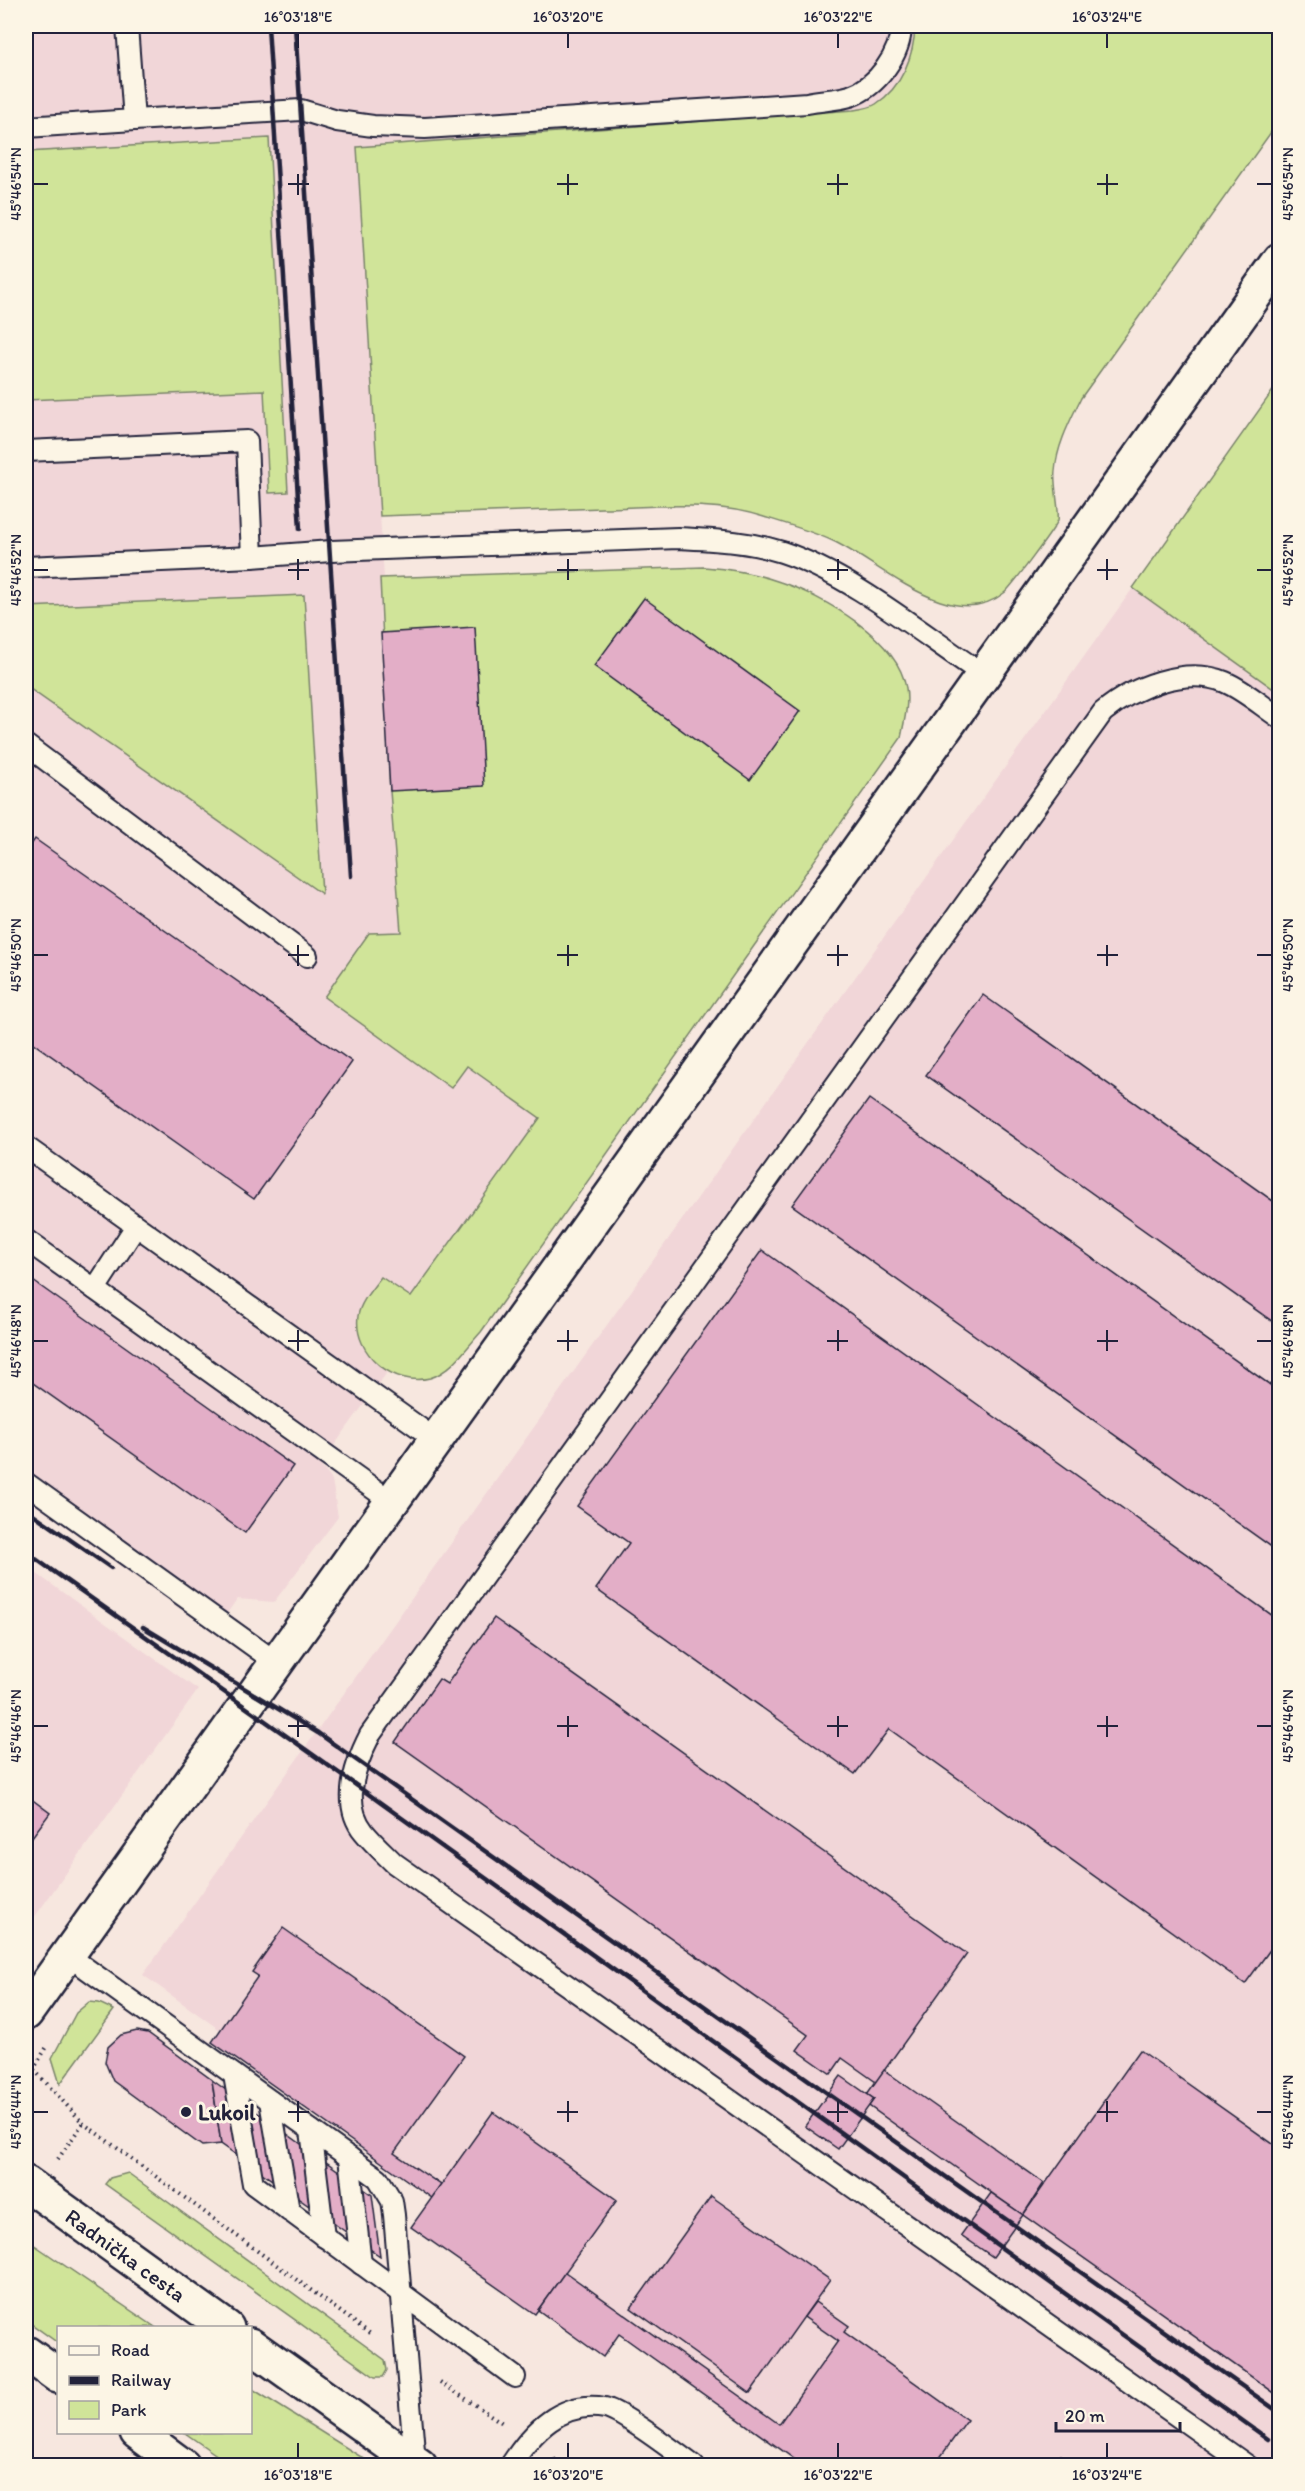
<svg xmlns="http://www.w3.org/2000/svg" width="1305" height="2491" font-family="Itim,sans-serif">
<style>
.built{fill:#f1d6d8}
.green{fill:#d0e499;stroke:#79836a;stroke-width:1.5}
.building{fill:#e3aec7;stroke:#22223b;stroke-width:1.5}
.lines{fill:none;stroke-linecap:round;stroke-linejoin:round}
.service-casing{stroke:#22223b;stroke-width:24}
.minor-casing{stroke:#22223b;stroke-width:38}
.secondary-casing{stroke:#22223b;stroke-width:38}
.path{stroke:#22223b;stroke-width:4;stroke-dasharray:1.5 4.5;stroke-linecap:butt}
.service{stroke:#fcf5e5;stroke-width:20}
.minor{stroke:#fcf5e5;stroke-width:33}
.secondary{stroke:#fcf5e5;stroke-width:33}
.rail{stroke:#22223b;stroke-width:4.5}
.ticks{fill:none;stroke:#22223b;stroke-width:2}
.poi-dot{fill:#22223b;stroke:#fcf5e5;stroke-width:2}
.labels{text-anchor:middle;stroke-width:6;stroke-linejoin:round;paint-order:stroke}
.poi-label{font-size:22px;font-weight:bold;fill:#22223b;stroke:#fcf5e5;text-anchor:start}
.street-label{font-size:22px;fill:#22223b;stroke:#fcf5e5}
.neatline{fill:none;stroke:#22223b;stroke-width:2}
.ticks-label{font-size:15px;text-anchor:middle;fill:#22223b}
</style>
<rect width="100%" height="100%" fill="#f7e7df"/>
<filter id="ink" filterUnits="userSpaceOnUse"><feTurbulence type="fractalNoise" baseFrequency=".0167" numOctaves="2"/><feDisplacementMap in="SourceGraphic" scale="12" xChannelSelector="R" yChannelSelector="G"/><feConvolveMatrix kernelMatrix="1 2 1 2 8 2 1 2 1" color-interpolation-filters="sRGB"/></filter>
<g filter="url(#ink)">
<g class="built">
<path d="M26,26h889l-1,18 -4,17 -15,25 -20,19 -22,5 -496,37 27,431h-4l1,55 9,158 11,142 50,155 16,-22 73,52 -130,180 -28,70 6,3 -68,94 12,15 6,37 -64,85 -37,-3 -23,33 -188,-134z"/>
<path d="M1133,588l146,105v1772h-475l-185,-131 -16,23 -65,-47 -3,4 -124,-87 21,-29 -220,-156 8,-12 -77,-55z"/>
<path d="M26,1566l172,124 -172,239z"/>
</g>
<g class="green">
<path d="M915,26h364v95l-198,277c-11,23 -24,47 -26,73 -2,12 5,41 3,49 -2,7 -48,69 -54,73 -52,42 -125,-31 -171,-52 -22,-10 -46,-17 -69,-24 -51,-17 -108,-10 -162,-9 -74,3 -148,6 -222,8l-23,-369 496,-37c7,-1 17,-2 23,-6 26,-17 38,-48 39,-78z"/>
<path d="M269,138l19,354 -19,1 -5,-103 -238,10v-248z"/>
<path d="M1279,382l1,311h-1l-146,-105z"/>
<path d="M704,567c26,2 51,6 76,15 43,14 118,57 126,106 3,16 -2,34 -5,50l-420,594c-14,15 -30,40 -51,46 -36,9 -77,-24 -72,-62 2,-14 15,-28 23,-39l30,20 129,-179 -73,-52 -16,22 -127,-91 45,-64 32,-1 -11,-141 -10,-213z"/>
<path d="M304,595l18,299 -296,-208v-79z"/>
<path d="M89,2002l10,1 15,7 -54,74 -8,-26 24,-45z"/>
<path d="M128,2173l257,187 2,10 -4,7h-8l-270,-193 5,-6z"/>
<path d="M33,2244l122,83 -97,1v15l-32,-23v-67z"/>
<path d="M251,2388l123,77h-143l-46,-32 65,-1z"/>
</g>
<g class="building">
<path d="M644,598l156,113 -50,69 -156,-114z"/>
<path d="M475,627l9,159 -94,5 -9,-158z"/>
<path d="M35,839l317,223 -98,137 -228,-161v-186z"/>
<path d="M983,995l297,211v121l-354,-252z"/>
<path d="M869,1099l411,293v161l-488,-348z"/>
<path d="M762,1250l518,371v315l-35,48 -356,-255 -34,45 -259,-185 33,-46 -52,-37z"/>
<path d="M26,1276l267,190 -48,67 -219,-155z"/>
<path d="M494,1618l473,336 -91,128 -34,-24 -11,16 -34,-24 11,-15 -413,-293 44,-63 8,5z"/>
<path d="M26,1795l24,18 -24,32z"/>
<path d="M283,1928l181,128 -70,97 47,32 -9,13 -220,-156 46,-66 -6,-4z"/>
<path d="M137,2031l11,2 64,47 9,64 -19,2 -89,-65 -8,-19 3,-15 13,-12z"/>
<path d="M1140,2050l140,99v248l-257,-182z"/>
<path d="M884,2070l160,113 -21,32 -154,-109 5,-7 -7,-5z"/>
<path d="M841,2076l33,23 -36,50 -33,-23z"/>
<path d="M212,2080l160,115 8,61 -159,-112z"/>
<path d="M493,2112l124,88 -82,114 -124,-87z"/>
<path d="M991,2193l32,22 -30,42 -32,-22z"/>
<path d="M711,2196l119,84 -80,113 -119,-85z"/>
<path d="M565,2272l214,152 59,-83 -34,-24 11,-15 34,24 -5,6 123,88 -33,46h-130l-185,-132 -16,23 -65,-47z"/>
<path d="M1061,2455l16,11h-24z"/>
</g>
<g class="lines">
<defs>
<g id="service">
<path d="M134,120l167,-10 36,11 36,5 52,2 382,-25c14,-3 30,-3 43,-7 27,-9 51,-42 51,-70"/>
<path d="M26,127l108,-7 -7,-94"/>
<path d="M26,451l221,-10 5,116"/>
<path d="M26,567l226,-10 79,-6 347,-13c35,2 70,3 104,14 69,23 139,81 199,121"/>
<path d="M26,745l281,211"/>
<path d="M26,1147l409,292"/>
<path d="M26,1240l366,262"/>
<path d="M95,1289l41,-63"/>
<path d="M26,1483l251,180"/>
<path d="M66,1954l312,224 14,23 2,14 21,247"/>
<path d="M234,2075l19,109 262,193"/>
<path d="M270,2101l19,110"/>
<path d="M311,2130l13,107"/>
<path d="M349,2157l12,107"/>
<path d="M510,2466c22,-34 51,-66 95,-58 16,3 73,46 89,58"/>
<path d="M1248,2466l-854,-603c-10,-10 -21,-20 -30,-31 -23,-28 -9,-68 6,-97l733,-1023c30,-25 82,-46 122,-30 19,8 37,24 55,36"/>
</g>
<path id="minor" d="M26,2013l1254,-1753"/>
<g id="secondary">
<path id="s1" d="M26,2183l201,145"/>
<path d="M250,2345l170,121"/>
<path d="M26,2353l32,23"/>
<path d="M137,2432l46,34"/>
</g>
</defs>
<use href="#service" class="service-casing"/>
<use href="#minor" class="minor-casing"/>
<use href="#secondary" class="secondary-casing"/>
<g class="path">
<path d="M26,2061l57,62 289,212"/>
<path d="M33,2070l15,-25"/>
<path d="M58,2159l25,-36"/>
<path d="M440,2382l64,42"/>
<path d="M554,2459l9,7"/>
</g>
<use href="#service" class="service"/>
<use href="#minor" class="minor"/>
<use href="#secondary" class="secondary"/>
<g class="rail">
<path d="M268,26l32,503"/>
<path d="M295,26l56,850"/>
<path d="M26,1509l85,59"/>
<path d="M26,1552l327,231 915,656"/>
<path d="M143,1627l175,106 962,680"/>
</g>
</g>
</g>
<path class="ticks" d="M298,33v15M568,33v15M838,33v15M1107,33v15M298,174v21M568,174v21M838,174v21M1107,174v21M33,184h15M288,184h21M557,184h21M827,184h21M1097,184h21M1257,184h15M298,559v21M568,559v21M838,559v21M1107,559v21M33,570h15M288,570h21M557,570h21M827,570h21M1097,570h21M1257,570h15M298,945v21M568,945v21M838,945v21M1107,945v21M33,955h15M288,955h21M557,955h21M827,955h21M1097,955h21M1257,955h15M298,1330v21M568,1330v21M838,1330v21M1107,1330v21M33,1341h15M288,1341h21M557,1341h21M827,1341h21M1097,1341h21M1257,1341h15M298,1716v21M568,1716v21M838,1716v21M1107,1716v21M33,1726h15M288,1726h21M557,1726h21M827,1726h21M1097,1726h21M1257,1726h15M298,2101v21M568,2101v21M838,2101v21M1107,2101v21M33,2112h15M288,2112h21M557,2112h21M827,2112h21M1097,2112h21M1257,2112h15M298,2443v15M568,2443v15M838,2443v15M1107,2443v15"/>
<circle class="poi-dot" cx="186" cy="2112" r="6"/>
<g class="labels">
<g class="poi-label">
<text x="198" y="2120">Lukoil</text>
</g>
<g class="street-label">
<text dy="8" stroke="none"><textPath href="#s1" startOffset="123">Radnička cesta</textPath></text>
</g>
</g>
<rect width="1305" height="2491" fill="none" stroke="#fcf5e5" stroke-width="66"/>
<rect x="57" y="2326" width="195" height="108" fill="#fcf5e5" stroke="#a5a1a1" stroke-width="1.5"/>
<rect x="69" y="2346" width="30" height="9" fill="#fcf5e5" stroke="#a5a1a1" stroke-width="1.5"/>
<text x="111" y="2356" font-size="18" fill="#22223b">Road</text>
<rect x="69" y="2376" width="30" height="9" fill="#22223b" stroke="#a5a1a1" stroke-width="1.5"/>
<text x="111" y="2386" font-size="18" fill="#22223b">Railway</text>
<rect x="69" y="2401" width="30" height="18" fill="#d0e499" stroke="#a5a1a1" stroke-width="1.5"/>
<text x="111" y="2416" font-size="18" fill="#22223b">Park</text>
<path d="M1056 2422v9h124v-9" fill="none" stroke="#22223b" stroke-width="3"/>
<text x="1065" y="2422" font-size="18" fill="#22223b" stroke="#fcf5e5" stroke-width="4.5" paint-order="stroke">20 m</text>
<rect x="33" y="33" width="1239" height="2425" class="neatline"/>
<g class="ticks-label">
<text x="298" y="22">16°03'18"E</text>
<text x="568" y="22">16°03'20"E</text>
<text x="838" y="22">16°03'22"E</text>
<text x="1107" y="22">16°03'24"E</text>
<text transform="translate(16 184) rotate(-90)" y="5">45°46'54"N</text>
<text transform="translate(1288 184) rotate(-90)" y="5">45°46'54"N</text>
<text transform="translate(16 570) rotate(-90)" y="5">45°46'52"N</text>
<text transform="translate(1288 570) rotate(-90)" y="5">45°46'52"N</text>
<text transform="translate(16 955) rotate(-90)" y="5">45°46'50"N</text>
<text transform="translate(1288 955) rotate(-90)" y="5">45°46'50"N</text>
<text transform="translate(16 1341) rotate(-90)" y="5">45°46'48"N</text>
<text transform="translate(1288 1341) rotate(-90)" y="5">45°46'48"N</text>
<text transform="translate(16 1726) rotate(-90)" y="5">45°46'46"N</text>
<text transform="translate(1288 1726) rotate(-90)" y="5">45°46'46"N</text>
<text transform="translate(16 2112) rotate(-90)" y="5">45°46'44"N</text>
<text transform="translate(1288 2112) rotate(-90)" y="5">45°46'44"N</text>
<text x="298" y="2480">16°03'18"E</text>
<text x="568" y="2480">16°03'20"E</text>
<text x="838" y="2480">16°03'22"E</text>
<text x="1107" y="2480">16°03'24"E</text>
</g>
</svg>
